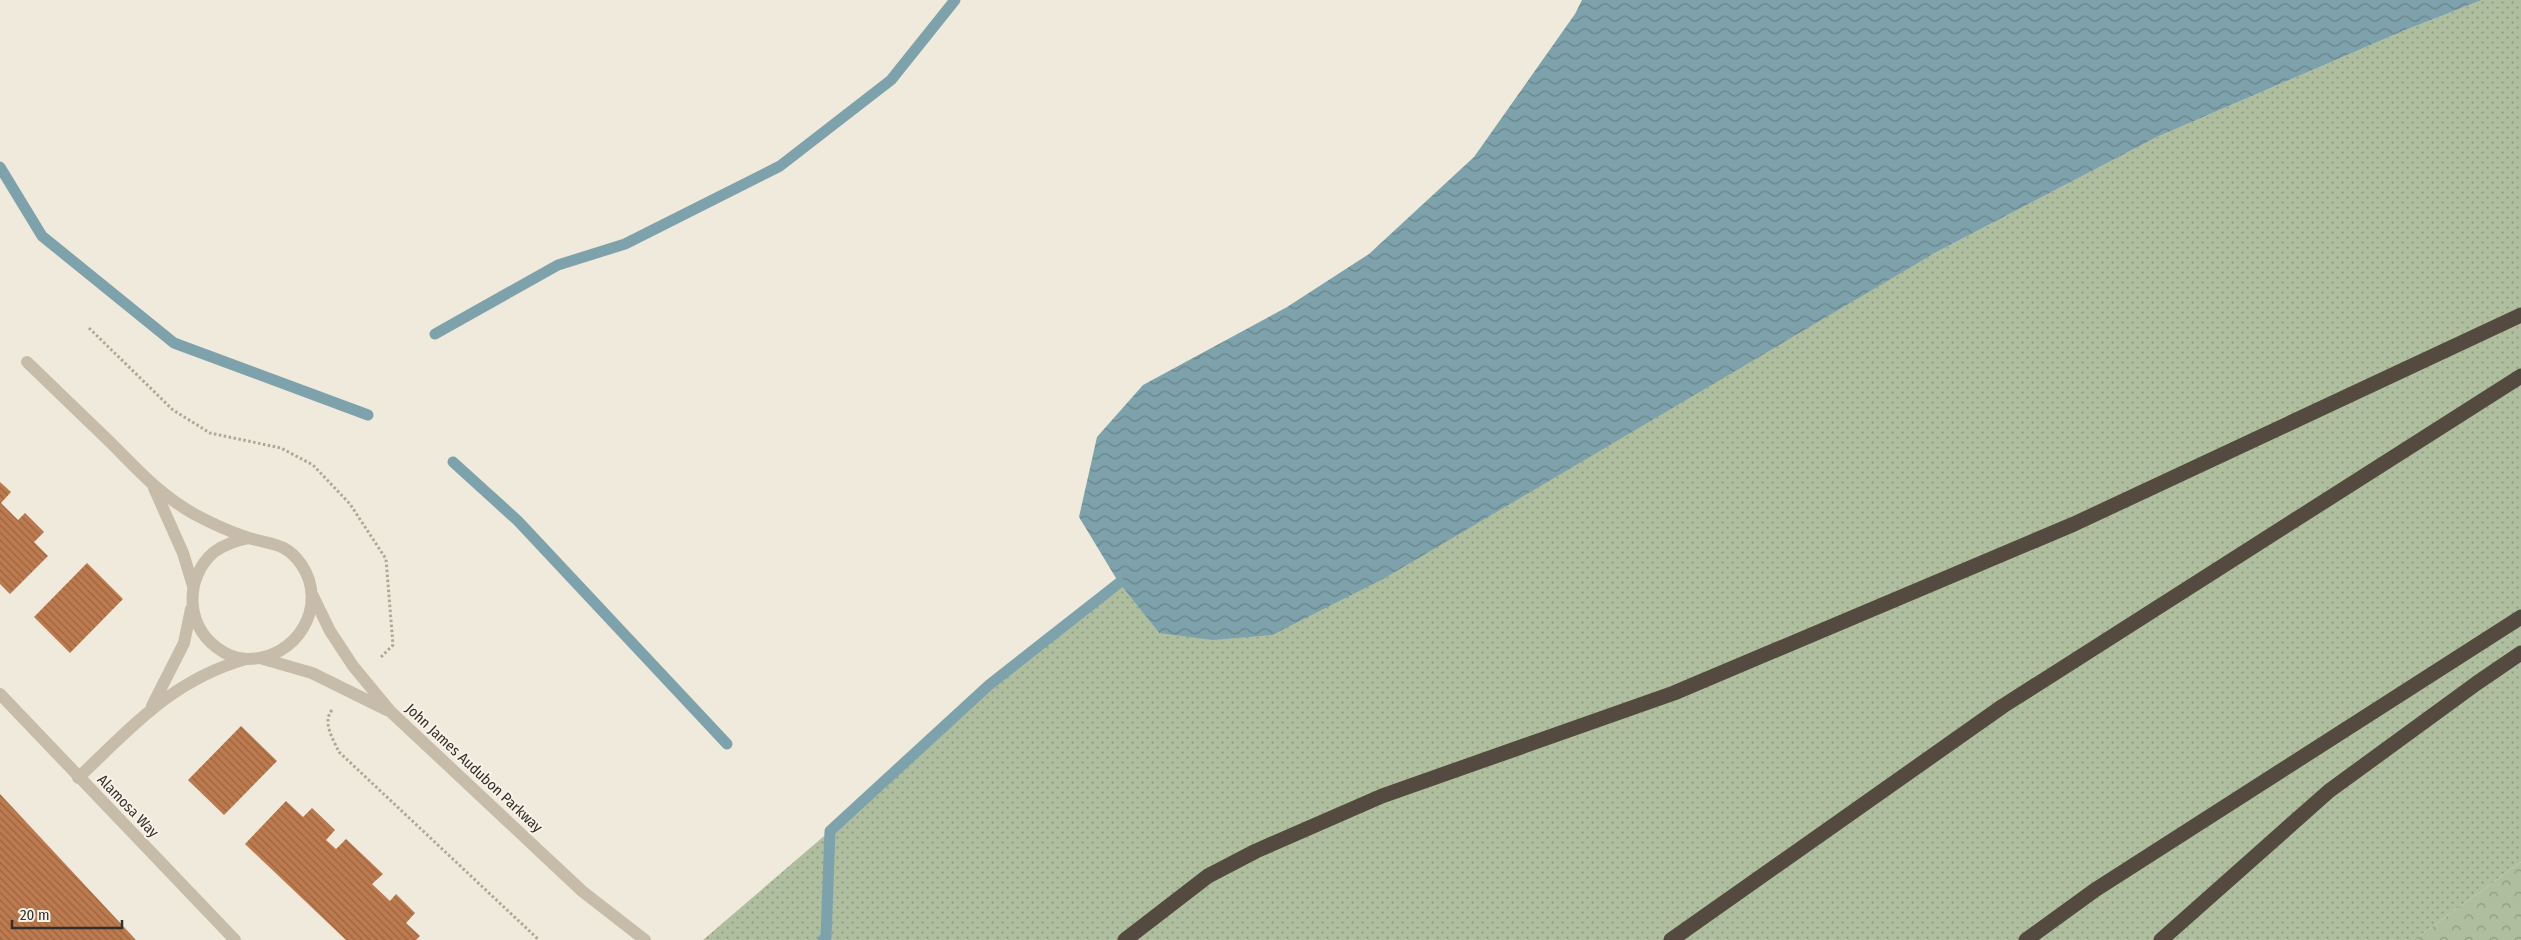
<svg xmlns="http://www.w3.org/2000/svg" width="2521" height="940" font-family="'Fira Sans Condensed',sans-serif">
<style>
.grass{fill:url(#grass-dots)}
.forest{fill:url(#forest-crowns)}
.water{fill:url(#water-waves)}
.lines{fill:none;stroke-linecap:round;stroke-linejoin:round}
.stream{stroke:#7ea2ab;stroke-width:11}
.building{fill:url(#building-back-hatch)}
.path{stroke:#b3a694;stroke-width:3;stroke-dasharray:2.5 2.5;stroke-linecap:butt}
.street{stroke:#c7bca9;stroke-width:12}
.highway{stroke:#554a40;stroke-width:15}
.labels{text-anchor:middle;stroke-width:4;stroke-linejoin:round;paint-order:stroke}
.street-label{font-size:15px;fill:#352e29;stroke:#f8f3e8}
</style>
<defs>
<pattern id="grass-dots" width="8" height="8" patternUnits="userSpaceOnUse" patternTransform="scale(1.25)"><rect width="8" height="8" fill="#aebe9e"/><path d="M2 2h.1M6 6h.1" fill="none" stroke="#8e9b81" stroke-width="1.8" stroke-linecap="round"/></pattern>
<pattern id="forest-crowns" width="20" height="18" patternUnits="userSpaceOnUse" patternTransform="scale(1.25)"><rect width="20" height="18" fill="#aebe9e"/><path d="M2 6a3 3 0 1 1 6 0M12 15a3 3 0 1 1 6 0" fill="none" stroke="#8e9b81"/></pattern>
<pattern id="water-waves" width="16" height="10" patternUnits="userSpaceOnUse" patternTransform="scale(1.25)"><rect width="16" height="10" fill="#7ea2ab"/><path d="M0 5q4-4 8 0t8 0" fill="none" stroke="#68848b"/></pattern>
<pattern id="building-back-hatch" width="6" height="6" patternUnits="userSpaceOnUse" patternTransform="scale(1.25)"><rect width="6" height="6" fill="#bd7a4e"/><path d="M-1 5l2 2M0 0l6 6M5-1l2 2" fill="none" stroke="#9a6441"/></pattern>
</defs>
<rect width="100%" height="100%" fill="#f0eadc"/>
<path class="grass" d="M2482,0h39v862l-107,78h-1711l127,-109 159,-146 130,-102 40,50 774,-379 224,-117 246,-106z"/>
<path class="forest" d="M2521,862v78h-107z"/>
<path class="water" d="M1582,0h900l-79,31 -246,106 -224,117 -550,325 -111,56 -59,5 -54,-7 -40,-50 -40,-66 18,-80 46,-52 144,-78 82,-53 105,-97 101,-143z"/>
<g class="lines">
<g class="stream">
<path d="M0,167l42,69 132,107 194,72"/>
<path d="M435,334l123,-69 67,-21 155,-78 111,-86 64,-80"/>
<path d="M453,462l65,59 209,223"/>
<path d="M823,940l3,-3 4,-106 159,-146 130,-102"/>
</g>
</g>
<g class="building">
<path d="M0,482l11,10 -10,11 17,17 7,-7 19,19 -10,10 14,14 -38,38 -10,-10z"/>
<path d="M87,563l36,36 -53,54 -36,-36z"/>
<path d="M241,726l36,35 -53,54 -36,-35z"/>
<path d="M0,794l136,146h-136z"/>
<path d="M286,801l17,16 9,-9 23,22 -9,10 10,9 10,-10 37,35 -11,10 18,17 6,-7 19,19 -9,10 14,13 -4,4h-70l-101,-96z"/>
</g>
<g class="lines">
<g class="path">
<path d="M89,328l84,82 37,23 71,15 32,17 37,39 36,55 7,86 -13,13"/>
<path d="M332,710c-10,12 1,29 7,42l200,188"/>
</g>
<g class="street">
<path d="M27,362c28,27 56,54 84,81 28,28 48,51 83,71 17,9 34,17 52,23 23,8 39,4 55,27 29,42 -5,96 -54,95 -11,0 -22,-5 -31,-12 -31,-23 -31,-70 -2,-95 11,-8 22,-11 35,-14"/>
<path d="M154,488l29,65 10,33"/>
<path d="M313,596l17,35 23,35 38,46 191,179 63,49"/>
<path d="M260,658l52,15 75,37"/>
<path d="M0,694l235,246"/>
<path d="M152,706l32,-63 7,-34"/>
<path d="M78,778c54,-51 94,-98 168,-119"/>
</g>
<g class="highway">
<path d="M1125,940l83,-64 48,-25 126,-55 292,-103 400,-169 447,-209"/>
<path d="M1671,940l332,-234 518,-330"/>
<path d="M2026,940l69,-50 426,-273"/>
<path d="M2161,940l168,-149 148,-108 44,-30"/>
</g>
</g>
<g class="labels">
<g class="street-label">
<text transform="translate(474 768) rotate(43)" y="5">John James Audubon Parkway</text>
<text transform="translate(128 806) rotate(46)" y="5">Alamosa Way</text>
</g>
</g>
<path d="M12 920v8h110v-8" fill="none" stroke="#352e29" stroke-width="2.5"/>
<text x="20" y="920" font-size="15" fill="#352e29" stroke="#f8f3e8" stroke-width="4" paint-order="stroke">20 m</text>
</svg>
